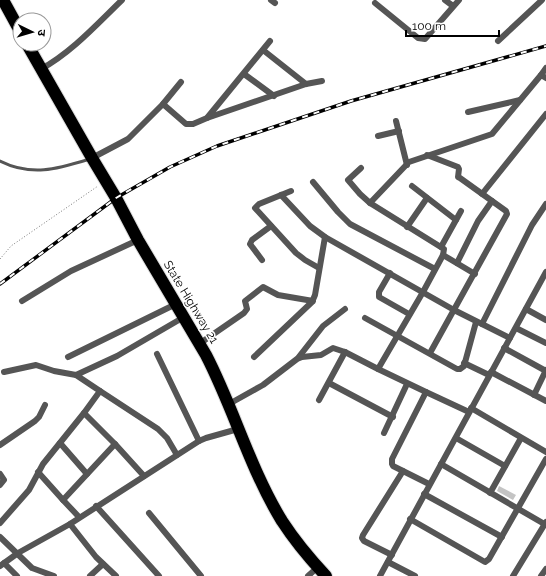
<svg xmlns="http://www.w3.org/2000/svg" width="546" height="576" font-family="Raleway,'Noto Sans Devanagari',sans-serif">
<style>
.building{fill:#c4c4c4}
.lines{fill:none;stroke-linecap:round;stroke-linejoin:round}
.highway-casing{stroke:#dbdbdb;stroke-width:14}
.path{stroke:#777;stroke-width:1;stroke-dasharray:1 2;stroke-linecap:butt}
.lane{stroke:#555;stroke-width:3}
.street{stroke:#555;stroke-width:6}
.highway{stroke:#000;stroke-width:12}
.rail-casing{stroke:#000;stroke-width:3.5}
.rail{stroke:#fff;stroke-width:2;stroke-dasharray:6;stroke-linecap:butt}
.labels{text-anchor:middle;stroke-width:3;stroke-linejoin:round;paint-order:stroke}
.street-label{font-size:12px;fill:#000;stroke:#fff}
</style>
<rect width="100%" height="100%" fill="#fff"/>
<path class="building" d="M499,486l17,9 -3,5 -16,-9z"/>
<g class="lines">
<defs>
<g id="highway">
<path d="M3,0l17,31"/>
<path d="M27,44l65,114 24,40 22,42 68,115c28,54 44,114 76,166 13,20 28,38 44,55"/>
</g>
</defs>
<use href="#highway" class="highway-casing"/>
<path class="path" d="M0,259l11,-13 87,-60"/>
<path class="lane" d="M0,161c32,16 57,8 90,-2"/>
<g class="street">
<path d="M271,0l4,3"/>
<path d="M445,0l8,6"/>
<path d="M375,3l43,35 7,1 34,-39"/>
<path d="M498,41l44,-41"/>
<path d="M263,50l43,34"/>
<path d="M41,69c31,-17 56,-45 81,-69"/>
<path d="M244,74l30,22"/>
<path d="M541,75l5,-7"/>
<path d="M163,104l18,-22"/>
<path d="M468,112l52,-12"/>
<path d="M207,118l99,-34 16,-3"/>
<path d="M396,121l11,44"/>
<path d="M378,136l21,-5"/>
<path d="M427,155l31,12 1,2 -1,8 2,1 46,33 1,3 -77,139"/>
<path d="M92,158l36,-19 35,-35 23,20h7l14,-6 63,-77"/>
<path d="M361,168l-13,12 12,14 10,9 74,46 -1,6 -20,37 -45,77 48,23"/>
<path d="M313,182l25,30 12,12 85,45"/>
<path d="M412,186l44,34"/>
<path d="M291,191l-32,13 -4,4 41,45 9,7 14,8"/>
<path d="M482,194l64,-80"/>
<path d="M281,195l29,31 15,11 129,73 56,28"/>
<path d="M370,203l39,-41 83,-28 49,-59 5,3"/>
<path d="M407,227l20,-29"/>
<path d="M441,247l20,-36"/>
<path d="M443,255l32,19"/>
<path d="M262,260l-12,-16 2,-4 19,-14"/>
<path d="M457,263l21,-42 14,-20"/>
<path d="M390,273l-11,19v5l30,17"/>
<path d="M22,301l49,-30 67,-31"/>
<path d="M526,309l20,11"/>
<path d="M365,318l92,51h3l4,-3 12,-44"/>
<path d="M482,324l50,-99 14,-21"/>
<path d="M516,328l30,15"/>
<path d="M199,344l45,-31 3,-4 -2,-8 18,-14 15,8 35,6"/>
<path d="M504,348l42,23"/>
<path d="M157,354l42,87"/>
<path d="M68,357l108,-53"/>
<path d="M254,357l58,-55 3,-7 10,-58"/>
<path d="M298,358l25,-32 22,-17"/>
<path d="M464,363l25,12"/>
<path d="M4,372l32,-7 18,6 22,4"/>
<path d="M491,372l55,29"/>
<path d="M329,383l64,34"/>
<path d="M100,391l58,38 9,9 10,17"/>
<path d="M534,395l12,-25"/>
<path d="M319,400l26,-48"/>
<path d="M229,404l34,-19 34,-26 5,-2 19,-2 12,-7 12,4 33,17"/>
<path d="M471,408l75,44"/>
<path d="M84,413l16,-22 -24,-16 41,-19 67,-39"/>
<path d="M384,433l23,-49"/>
<path d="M456,438l49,28"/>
<path d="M60,443l27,31"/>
<path d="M0,445l35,-24 4,-4 6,-12"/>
<path d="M441,464l105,61"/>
<path d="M38,472l25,28 52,-56"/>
<path d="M0,474l4,6 -4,5"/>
<path d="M429,484l-36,-18 -1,-2v-5l34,-67 43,20"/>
<path d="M490,493l31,-55"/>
<path d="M424,494l78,43"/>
<path d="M63,500l16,17"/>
<path d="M96,506l63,70"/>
<path d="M149,513l52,63"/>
<path d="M410,519l75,43 4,-3 57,-100"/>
<path d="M0,523l29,-33 14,-26 41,-51 31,31 29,32"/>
<path d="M70,524l26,33 20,19"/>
<path d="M0,537l32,31 22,8"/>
<path d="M392,555l-28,-14 -2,-3 1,-3 40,-64"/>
<path d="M388,562l27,14"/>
<path d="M4,563l13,13"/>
<path d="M0,566l18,-13 52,-29 129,-83 7,-3 32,-9"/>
<path d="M90,576l13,-12"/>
<path d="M308,576l10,-9"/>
<path d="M380,576l166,-304"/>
<path d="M513,576l33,-54"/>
<path d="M541,576l5,-7"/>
</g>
<use href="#highway" class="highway"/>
<defs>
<path id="rail" d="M0,284l116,-86 54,-31 47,-21 134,-45 195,-55"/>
</defs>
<use href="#rail" class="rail-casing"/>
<use href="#rail" class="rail"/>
</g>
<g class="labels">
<g class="street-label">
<text transform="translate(191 302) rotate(59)" y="4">State Highway 21</text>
</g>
</g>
<g transform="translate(32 32) rotate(95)"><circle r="19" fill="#ffffff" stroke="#999999"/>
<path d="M0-3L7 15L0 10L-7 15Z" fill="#000000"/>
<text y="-6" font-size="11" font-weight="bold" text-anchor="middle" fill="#000000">उ</text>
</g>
<path d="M406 30v6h93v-6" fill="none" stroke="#000000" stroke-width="2"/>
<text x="412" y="30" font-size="12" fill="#000000" stroke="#ffffff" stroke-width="3" paint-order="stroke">100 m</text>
</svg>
